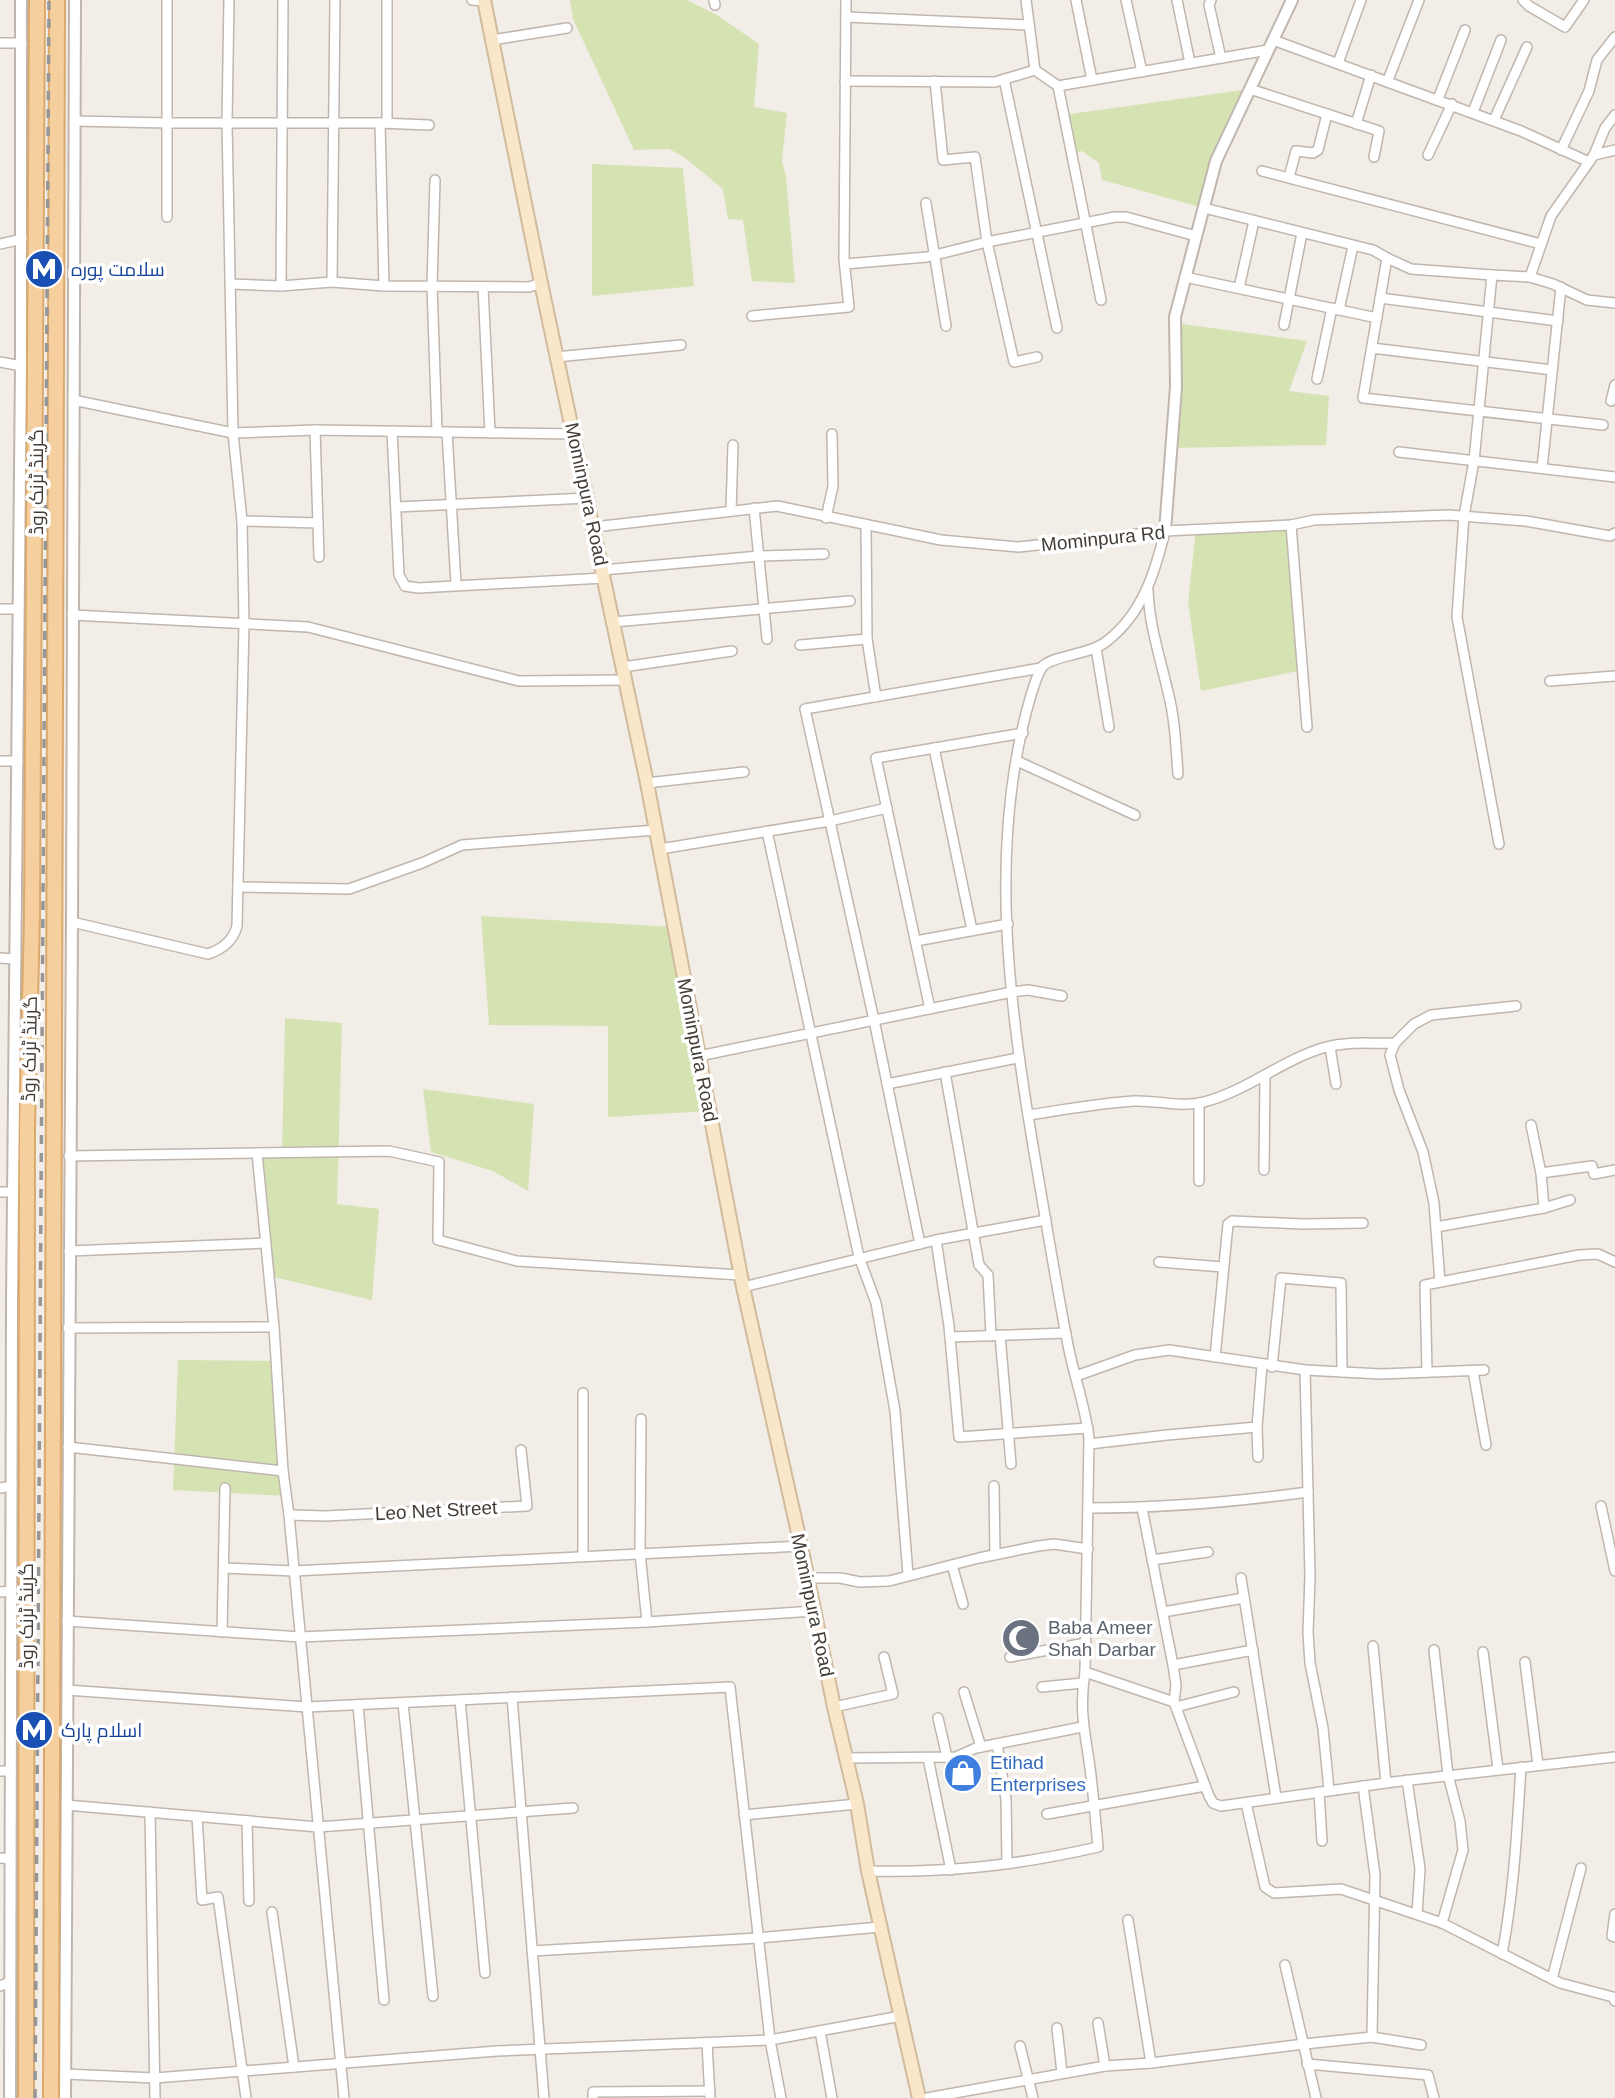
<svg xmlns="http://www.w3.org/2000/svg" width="1615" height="2098" font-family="Helvetica,Cairo,sans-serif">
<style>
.green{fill:#d5e3b3}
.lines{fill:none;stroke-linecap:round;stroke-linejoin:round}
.minor-casing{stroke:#c0b6ae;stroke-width:12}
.tertiary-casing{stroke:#c0b6ae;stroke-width:14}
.secondary-casing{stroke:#d1bb9d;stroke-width:16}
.primary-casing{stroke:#d9a96e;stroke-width:18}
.minor{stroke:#fff;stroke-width:9}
.tertiary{stroke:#fff;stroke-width:10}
.secondary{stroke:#fae7ca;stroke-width:12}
.primary{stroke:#f5cf9d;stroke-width:14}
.rail{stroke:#969696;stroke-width:3.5;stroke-dasharray:9 9;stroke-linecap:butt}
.labels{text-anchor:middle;stroke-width:7;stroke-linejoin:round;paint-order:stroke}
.transit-label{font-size:19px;fill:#164399;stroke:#fff;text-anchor:start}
.street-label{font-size:19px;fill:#443d37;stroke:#fff}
.worship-label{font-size:19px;fill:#5b616d;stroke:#fff;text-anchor:start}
.shop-label{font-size:19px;fill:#366cbe;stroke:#fff;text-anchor:start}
</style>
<rect width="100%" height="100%" fill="#f2ede7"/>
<g class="green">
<path d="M570,0h117l30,15 42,29 -5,63 33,6 -5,48 4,16 9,106 -43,-2 -9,-61 -15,-1 -5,-30 -39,-32 -15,-8 -35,1 -61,-131z"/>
<path d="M1250,89l-34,72 -12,47 -102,-28 -3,-17 -17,-12 -11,3 -8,-39z"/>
<path d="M592,164l91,4 11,118 -102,10z"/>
<path d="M1175,323l132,18 -18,50 40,5 -3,49 -154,3z"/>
<path d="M1291,525l11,145 -101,21 -13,-89 8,-72z"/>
<path d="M481,916l193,11 35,184 -101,6v-91l-119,-1z"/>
<path d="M285,1018l57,5 -5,181 42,5 -7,91 -103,-24 -12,-123 25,-1z"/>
<path d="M423,1089l111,15 -6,87 -35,-20 -62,-19z"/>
<path d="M178,1360l98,1 10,135 -113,-6z"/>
</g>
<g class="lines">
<defs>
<g id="minor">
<path d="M167,0v123h213l49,2"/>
<path d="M387,0v123"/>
<path d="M472,0l12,1"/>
<path d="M714,0l1,5"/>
<path d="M1026,0l9,70 23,16 210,-36"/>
<path d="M1076,0l16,80"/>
<path d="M1126,0l16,72"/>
<path d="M1177,0l13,63"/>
<path d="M1211,0l-2,5 12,53"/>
<path d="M1523,0l6,6 36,21 19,-27"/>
<path d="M846,17l183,8"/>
<path d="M492,40l75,-12"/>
<path d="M1273,40l248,91 68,31"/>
<path d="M0,43h22"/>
<path d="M1338,63l23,-63"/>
<path d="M1004,79l53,249"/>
<path d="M1388,80l31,-80"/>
<path d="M845,81l150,1 40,-12"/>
<path d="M935,81l8,79 32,-3 12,85 27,120 23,-5"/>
<path d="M1058,86l43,214"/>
<path d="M1250,89l129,42 -5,26"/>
<path d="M1438,99l27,-69"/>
<path d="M1473,112l28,-72"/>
<path d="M1494,120l33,-73"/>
<path d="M74,121l93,2v94"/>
<path d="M380,123l4,163"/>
<path d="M1356,124l15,-49"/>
<path d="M1561,150l28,-59 8,-31 18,-23"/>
<path d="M1428,155l24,-51"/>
<path d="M1594,155l11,-27 10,-13"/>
<path d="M1262,171l279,73"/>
<path d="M1289,177l7,-26 17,2 5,-3 9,-36"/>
<path d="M435,180l-3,106 5,146"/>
<path d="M926,203l20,123"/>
<path d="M1204,208l169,42 14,8"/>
<path d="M0,244l22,-5"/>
<path d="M845,264l82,-7 60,-15 128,-25h11l70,19"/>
<path d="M1492,275l-81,-6 -24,-11 -24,140 240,27"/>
<path d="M1185,277l192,41"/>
<path d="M1530,277l23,7 34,16 28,3"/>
<path d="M332,282l3,-282"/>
<path d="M231,284l50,2 51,-4 52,4 145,1 12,-4"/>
<path d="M281,286l2,-286"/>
<path d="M483,287l7,146"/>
<path d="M1239,288l15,-67"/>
<path d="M1380,298l178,23"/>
<path d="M1339,310l14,-64"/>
<path d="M752,316l97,-9 -5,-48 2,-259"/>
<path d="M1284,325l18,-92"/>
<path d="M1372,348l180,22"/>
<path d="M556,357l125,-12"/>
<path d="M0,362l21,4"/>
<path d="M1317,379l15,-71"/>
<path d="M73,400l160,33 82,-3 259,4"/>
<path d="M1611,401l4,-16"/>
<path d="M315,430l4,127"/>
<path d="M392,431l7,144 6,11 13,2 186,-10"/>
<path d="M447,432l9,152"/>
<path d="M1399,452l216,25"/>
<path d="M1542,468l19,-181"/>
<path d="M397,507l191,-9"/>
<path d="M754,508l13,131"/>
<path d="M731,511l2,-66"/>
<path d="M826,518l7,-32 -1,-52"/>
<path d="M242,521l76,2"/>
<path d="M1291,525l16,202"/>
<path d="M866,526l1,113 9,58"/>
<path d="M594,527l183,-21 164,34 78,7 146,-16 126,-6 23,-5 134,-5 78,6 84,15 5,-3"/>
<path d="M1165,531c-10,42 -23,83 -58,110 -17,14 -53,14 -64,25 -6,7 -9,21 -12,29 -44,149 -22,307 3,457 11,63 21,126 33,188 6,34 18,64 22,98l-4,234 89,30 35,94 4,7 8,3 172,-24 222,-25"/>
<path d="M603,570l156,-14 65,-2"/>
<path d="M1148,590c1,35 12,67 20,102 7,27 8,55 10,82"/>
<path d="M0,609h18"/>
<path d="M72,615l236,12 211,54 106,-1"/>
<path d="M614,622l236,-21"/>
<path d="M800,645l67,-6"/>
<path d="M1096,648l13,79"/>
<path d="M623,667l109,-16"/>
<path d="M1550,681l65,-5"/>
<path d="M934,748l38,182"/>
<path d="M0,761h18"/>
<path d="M1017,761l118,54"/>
<path d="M647,783l97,-11"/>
<path d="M767,831l92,426 17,46 19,108 13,164"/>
<path d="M1499,844l-42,-227 7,-101 10,-55 18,-186 38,2 21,-61 43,-61 21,-5"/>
<path d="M660,849l170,-28 57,-13"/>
<path d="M238,887l111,2 73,-26 40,-18 194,-15"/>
<path d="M72,922l136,32c15,-5 25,-13 29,-28l7,-302 -2,-103 -9,-88 -6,-311 2,-122"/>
<path d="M916,941l92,-17"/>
<path d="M0,958l14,1"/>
<path d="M930,1009l-54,-251 147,-25"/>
<path d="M1395,1043l-5,12 9,35 24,62 11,51 6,79"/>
<path d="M1330,1047l6,37"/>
<path d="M699,1056l313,-64 16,-2 34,6"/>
<path d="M945,1072l34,193 9,10 3,61"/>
<path d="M887,1084l131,-26"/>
<path d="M1028,1115c35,-5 71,-12 106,-14 24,-1 46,7 70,1 43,-11 79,-43 122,-55 23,-6 46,-3 69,-4l19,-19 17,-9 85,-9"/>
<path d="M1531,1125l10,48 3,35"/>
<path d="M257,1153l17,174 9,144 6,44 55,583"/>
<path d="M69,1156l320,-5 50,11 -1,78 79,21 223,14"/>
<path d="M1264,1170l1,-95"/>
<path d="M1541,1173l51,-7 2,8 21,-4"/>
<path d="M1199,1181v-78"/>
<path d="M0,1192h13"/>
<path d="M1436,1227l108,-19 26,-8"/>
<path d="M936,1240l13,86 10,111 129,-9"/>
<path d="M920,1244l-46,-224 -69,-311 236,-41"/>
<path d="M69,1251l197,-8"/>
<path d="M1159,1262l64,5"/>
<path d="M743,1287l193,-47 110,-20"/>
<path d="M68,1328l206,-1"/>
<path d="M1000,1335l11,129"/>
<path d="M950,1337l116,-4"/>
<path d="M1215,1357l13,-133 4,-3 71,3 60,-1"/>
<path d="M1272,1367l9,-89 60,5 1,89"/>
<path d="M1473,1371l13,74"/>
<path d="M1427,1372l-2,-87 154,-30 19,-1 17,8"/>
<path d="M1076,1376l59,-21 34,-5 136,20 76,4 103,-4"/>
<path d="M641,1419l-1,134 7,69"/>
<path d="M1257,1427l1,30"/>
<path d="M1089,1444l78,-9 90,-8 5,-62"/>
<path d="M68,1447l215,24"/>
<path d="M994,1486l1,68"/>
<path d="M0,1488l12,-2"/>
<path d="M1308,1492l2,84 -2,57 2,30 13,65 6,62"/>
<path d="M1601,1506l14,65"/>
<path d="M1089,1508c73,0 146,-6 219,-16l-3,-122"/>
<path d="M1142,1508l31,157 3,20 -2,17"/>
<path d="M289,1515l36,1 202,-10 -6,-56"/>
<path d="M583,1556v-163"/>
<path d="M1152,1560l56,-8"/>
<path d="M952,1565l11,39"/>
<path d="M224,1568l70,3 507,-25"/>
<path d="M807,1578h33l20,4 29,-1 90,-23 59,-12 16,-2 34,5"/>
<path d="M1241,1578l35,219"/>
<path d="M0,1592l12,-1"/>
<path d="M1163,1612l81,-14"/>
<path d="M67,1621l233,16 347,-15 167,-11"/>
<path d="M222,1632l3,-144"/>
<path d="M1373,1646l13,137"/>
<path d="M1434,1650l14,125 12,46 3,29 -21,73"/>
<path d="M1483,1652l15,117"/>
<path d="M1010,1657l76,-14"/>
<path d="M1525,1662l13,103"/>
<path d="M1173,1665l80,-15"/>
<path d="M1042,1687l41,-4"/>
<path d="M67,1690l240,17 423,-20 40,353 11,58"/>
<path d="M964,1692l17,55"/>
<path d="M512,1697l32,401"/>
<path d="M460,1700l25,273"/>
<path d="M403,1703l30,293"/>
<path d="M358,1705l26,295"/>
<path d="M834,1707l59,-13 -9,-37"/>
<path d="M1176,1707l58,-15"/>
<path d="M938,1718l9,39"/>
<path d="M997,1744l9,55 1,65"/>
<path d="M846,1758l110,-1 20,-9 106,-21"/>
<path d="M928,1758l23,112"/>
<path d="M0,1771h11"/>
<path d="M1407,1780l13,89 -3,45"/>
<path d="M1363,1786l12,89 -3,162"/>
<path d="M1319,1792l3,49"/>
<path d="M1246,1803l19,84 9,6 67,-4 101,34 118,60 53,14 2,4"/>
<path d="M66,1805l252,22 255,-19"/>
<path d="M150,1812l5,286"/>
<path d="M1047,1814l158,-28"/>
<path d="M744,1815l113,-11"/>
<path d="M197,1816l5,84 16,-3 28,201"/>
<path d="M247,1821l2,80"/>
<path d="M0,1858l11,1"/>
<path d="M868,1871c81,2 151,-6 230,-24 -3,-31 -5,-62 -10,-93 -5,-31 -8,-51 -3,-82"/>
<path d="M272,1912l22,155"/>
<path d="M1615,1914l-3,22 3,1"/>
<path d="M1128,1920l23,143"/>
<path d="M532,1951l226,-13 122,-11"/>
<path d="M1502,1954c12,-62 15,-124 19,-187"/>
<path d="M1285,1965l31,133"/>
<path d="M1552,1979l29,-111"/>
<path d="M0,1986l10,-4"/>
<path d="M1098,2023l7,43"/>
<path d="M1057,2028l5,45"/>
<path d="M820,2031l12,67"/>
<path d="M707,2043l3,55"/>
<path d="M1020,2046l13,52"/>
<path d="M1307,2064l121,11 6,23"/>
<path d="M65,2074l90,4 342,-27 273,-11 131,-24"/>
<path d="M593,2098v-6l117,-1"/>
<path d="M927,2098l178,-32 46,-3 153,-19 68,-7 49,8"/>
</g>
<g id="tertiary">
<path d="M1165,531l11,-144 -1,-70 41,-156 76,-161"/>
<path d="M10,2098l2,-796 9,-936v-366"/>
<path d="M65,2098l7,-1176 3,-922"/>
</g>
<path id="secondary" d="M484,0l57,283 106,500 96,504 58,259 33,161 23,97 11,67 51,227"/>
<g id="primary">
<path d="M26,2098l1,-969 5,-213 5,-916"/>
<path d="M51,2098l6,-2098"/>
</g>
</defs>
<use href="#minor" class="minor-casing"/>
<use href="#tertiary" class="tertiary-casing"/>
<use href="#secondary" class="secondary-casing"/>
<use href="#primary" class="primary-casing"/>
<use href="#minor" class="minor"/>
<use href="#tertiary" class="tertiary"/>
<use href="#secondary" class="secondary"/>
<use href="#primary" class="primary"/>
<path class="rail" d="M35,2098l14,-2098"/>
</g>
<defs>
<symbol id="metro-disc" viewBox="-11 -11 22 22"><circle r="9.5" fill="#1a4fb4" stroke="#fff"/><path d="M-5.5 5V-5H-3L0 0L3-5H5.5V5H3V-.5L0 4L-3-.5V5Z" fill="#fff"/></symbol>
<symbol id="mosque-disc" viewBox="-11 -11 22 22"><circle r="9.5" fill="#6b7280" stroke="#fff"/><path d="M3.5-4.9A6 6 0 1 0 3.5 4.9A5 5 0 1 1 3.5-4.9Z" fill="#fff"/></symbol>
<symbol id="shop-disc" viewBox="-11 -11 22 22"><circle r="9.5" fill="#3f7fe0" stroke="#fff"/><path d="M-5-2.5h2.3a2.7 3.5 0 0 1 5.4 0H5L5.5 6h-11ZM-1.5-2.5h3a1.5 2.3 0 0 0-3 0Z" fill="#fff"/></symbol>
</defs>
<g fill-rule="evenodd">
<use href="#metro-disc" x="22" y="247" width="44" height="44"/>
<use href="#mosque-disc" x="999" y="1616" width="44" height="44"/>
<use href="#metro-disc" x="12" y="1708" width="44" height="44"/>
<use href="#shop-disc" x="941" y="1751" width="44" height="44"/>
</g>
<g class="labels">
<g class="transit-label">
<text x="71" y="276">سلامت پورہ</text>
<text x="61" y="1737">اسلام پارک</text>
</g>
<g class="street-label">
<text transform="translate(36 482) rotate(-90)" y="7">گرینڈ ٹرنک روڈ</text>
<text transform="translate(587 494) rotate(78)" y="7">Mominpura Road</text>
<text transform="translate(1103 538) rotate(-6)" y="7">Mominpura Rd</text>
<text transform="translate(29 1049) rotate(-89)" y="7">گرینڈ ٹرنک روڈ</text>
<text transform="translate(698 1050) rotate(79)" y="7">Mominpura Road</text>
<text transform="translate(436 1510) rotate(-3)" y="7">Leo Net Street</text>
<text transform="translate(813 1605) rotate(78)" y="7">Mominpura Road</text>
<text transform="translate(26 1616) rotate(-90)" y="7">گرینڈ ٹرنک روڈ</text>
</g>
<g class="worship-label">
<text x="1048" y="1634">Baba Ameer<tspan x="1048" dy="22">Shah Darbar</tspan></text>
</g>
<g class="shop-label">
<text x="990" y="1769">Etihad<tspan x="990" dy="22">Enterprises</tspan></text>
</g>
</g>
</svg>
